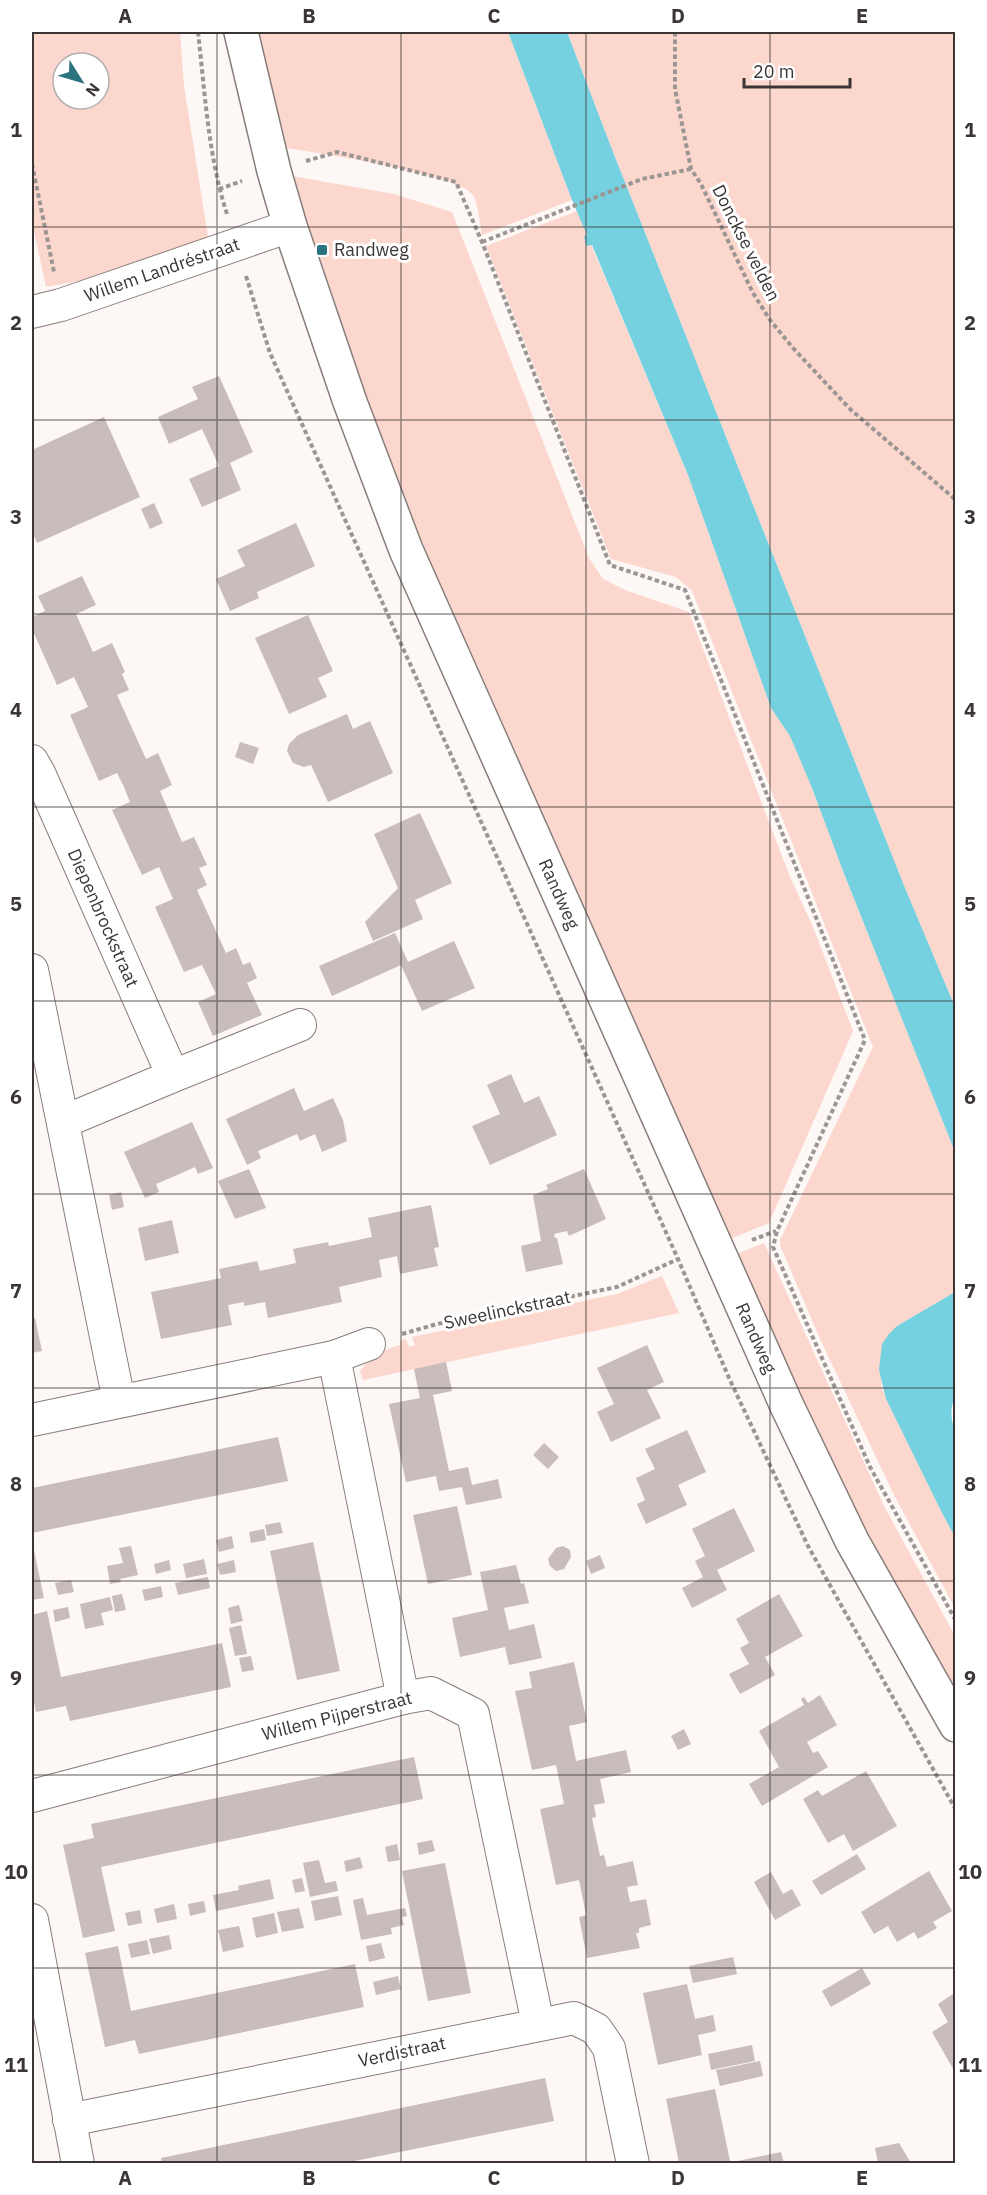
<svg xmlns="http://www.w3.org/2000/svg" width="987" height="2195" font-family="'IBM Plex Sans',sans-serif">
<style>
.green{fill:#fcd7cd;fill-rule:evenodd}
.water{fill:#75d0df}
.building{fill:#c8bdbb}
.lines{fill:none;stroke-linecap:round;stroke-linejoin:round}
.minor-casing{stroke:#877e7b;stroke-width:34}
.tertiary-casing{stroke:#877e7b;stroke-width:36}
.path{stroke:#9b9594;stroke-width:4;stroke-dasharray:4.5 3;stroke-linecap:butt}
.minor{stroke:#fff;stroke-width:32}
.tertiary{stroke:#fff;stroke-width:33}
.grid{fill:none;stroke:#3b3635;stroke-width:1.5;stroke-opacity:0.55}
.poi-dot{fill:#2b737e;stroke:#fff;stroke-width:2}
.labels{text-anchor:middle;stroke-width:6;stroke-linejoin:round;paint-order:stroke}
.street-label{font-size:18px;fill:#3b3635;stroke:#fff}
.poi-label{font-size:18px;fill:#3b3635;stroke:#fff;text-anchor:start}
.neatline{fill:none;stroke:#3b3635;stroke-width:2}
.grid-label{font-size:20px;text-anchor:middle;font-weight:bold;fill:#3b3635}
</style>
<rect width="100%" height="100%" fill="#fdf7f5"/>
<g class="green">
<path d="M32,32h148l4,54 27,170 -165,31 -14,-65zM63,63h36v36h-36z"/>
<path d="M247,32h261l64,168 -90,35c-2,-10 -4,-32 -9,-40 -15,-22 -167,-44 -200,-49z"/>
<path d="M567,32h388v975l-50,-119 -292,-736z"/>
<path d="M281,174l113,20 58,18 137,346 14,21 22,11 64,22 101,265 23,50 40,104 -84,192 -41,17 -208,-467 -173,-407z"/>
<path d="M577,211l111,264 83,233 19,28 22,52 31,83 112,281v140l-58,34 -16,58 5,15 56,114 13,24v71l-60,-111 -75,-158 -40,-94v-5l93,-193 -181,-456 -16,-14 -65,-18 -125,-313z"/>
<path d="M764,1243l120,263 71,130v57l-99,-179 -27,-55 -92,-205z"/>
<path d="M662,1276l17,37 -316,67 -3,-9c11,-15 23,-21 40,-26v-4l6,-2 3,8 6,-2 -3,-8 205,-43z"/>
</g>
<g class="water">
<path d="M508,32h59l46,120 292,736 50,119v145l-112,-281 -31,-83 -22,-52 -19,-28 -83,-233 -96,-230 -6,1 -2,-10 3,-1 -15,-35z"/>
<path d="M955,1292l1,103c-7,13 -5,26 0,40l-1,102 -13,-24 -56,-114 -7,-29 3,-26 7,-10 8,-8z"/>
</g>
<g class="building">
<path d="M219,376l34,76 -23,11 11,27 -39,17 -13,-28 30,-13 -17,-37 -33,15 -11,-27 40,-18 -6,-12z"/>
<path d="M104,417l36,80 -103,46 -5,-12v-81z"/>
<path d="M154,503l9,20 -13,6 -9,-20z"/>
<path d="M296,523l19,43 -58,26 2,6 -29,13 -14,-32 29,-13 -8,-16z"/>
<path d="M82,576l14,29 -20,9 17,38 19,-9 13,29 -3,2 7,16 -12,5 29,64 12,-6 14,32 -12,6 22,51 12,-5 13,28 -8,3 8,17 -10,5 29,63 10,-5 7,17 7,-3 7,16 -10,5 15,32 -49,21 -15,-34 18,-8 -14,-29 -18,7 -29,-65 18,-8 -14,-32 -17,8 -30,-65 18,-8 -6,-15 -7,-14 -18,8 -29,-66 18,-8 -14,-30 -17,8 -25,-56v-12l13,-6 -7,-15z"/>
<path d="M308,615l25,56 -15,7 9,19 -38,17 -34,-76z"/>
<path d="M347,714l6,15 17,-8 23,52 -65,29 -17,-37 -7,2 -11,-4 -6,-12 2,-7 9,-9z"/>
<path d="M240,742l19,6 -6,16 -18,-7z"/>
<path d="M420,813l32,70 -37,17 8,19 -50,22 -8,-19 33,-34 -24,-54z"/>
<path d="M395,933l13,29 46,-21 21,47 -53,23 -21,-46 -69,31 -13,-30z"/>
<path d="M511,1074l13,29 15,-7 18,39 -67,30 -18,-39 28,-12 -13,-29z"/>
<path d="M294,1088l10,23 29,-13 10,22 4,21 -25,11 -7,-18 -15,7 -3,-7 -39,17 3,7 -14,7 -21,-46z"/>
<path d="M192,1122l21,46 -15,6 -3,-7 -20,9 -19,8 3,8 -14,6 -21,-46z"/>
<path d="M249,1169l17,39 -31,11 -17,-38z"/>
<path d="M584,1169l22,50 -37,17 -2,-5 -13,3 1,4h2l6,26 -37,8 -5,-26 20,-5 -8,-46 15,-6 -2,-4z"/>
<path d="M121,1192l3,15 -12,3 -3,-15z"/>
<path d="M431,1205l8,42 -5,1 4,18 -38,8 -3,-18 -18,4 3,17 -43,10 3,15 -74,16 -3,-16 -21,4v-4l-16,3 4,20 -71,14 -10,-47 70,-14 -2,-9 38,-8 3,10 36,-8 -3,-14 35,-7 1,4 43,-9 -4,-19z"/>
<path d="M172,1220l7,33 -34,8 -7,-33z"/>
<path d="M32,1318h3l7,33 -10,2z"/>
<path d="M647,1345l17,37 -17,8 14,28 -50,24 -14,-30 17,-8 -17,-36z"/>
<path d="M446,1362l6,29 -19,4 16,76 19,-4 4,18 26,-6 4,19 -36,7 -4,-18 -23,4 -3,-15 -30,6 -17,-78 31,-6 -6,-29z"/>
<path d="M687,1430l19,42 -28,13 9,20 -41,19 -9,-20 8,-4 -9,-22 19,-9 -10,-20z"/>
<path d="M278,1437l10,44 -256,52v-45z"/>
<path d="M544,1443l15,14 -11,12 -15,-14z"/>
<path d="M457,1506l15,69 -44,9 -15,-69z"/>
<path d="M734,1508l21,43 -38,19 10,20 -35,18 -10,-20 21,-11 -8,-16 10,-5 -13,-27z"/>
<path d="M280,1522l3,11 -16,3 -2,-11z"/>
<path d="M264,1529l2,11 -15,3 -2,-11z"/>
<path d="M232,1536l2,12 -15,4 -3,-12z"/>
<path d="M32,1541l12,57 -12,2z"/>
<path d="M313,1542l27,129 -43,9 -27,-129z"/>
<path d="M131,1546l7,29 -18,4 1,3 -11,2 -3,-18 16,-3 -4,-15z"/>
<path d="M563,1546l7,4 1,7 -7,12 -8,2 -6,-5 -2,-7 8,-11z"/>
<path d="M600,1555l5,13 -14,6 -5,-13z"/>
<path d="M204,1559l3,15 -21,4 -3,-14z"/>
<path d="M169,1560l2,10 -15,4 -2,-10z"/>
<path d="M234,1560l2,12 -16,3 -3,-11z"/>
<path d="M516,1565l5,19 3,-1 5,20 -25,5 5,22 25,-6 8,34 -33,7 -4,-18 -45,10 -8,-39 36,-8 -8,-38z"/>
<path d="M208,1577l2,11 -32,7 -3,-12z"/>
<path d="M71,1580l3,12 -16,3 -3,-12z"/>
<path d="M161,1586l2,11 -18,4 -3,-11z"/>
<path d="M122,1594l4,16 -11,2 -3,-16z"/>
<path d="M779,1594l24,42 -38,21 10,18 -35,19 -11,-20 20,-10 -9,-16 9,-5 -13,-24z"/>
<path d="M110,1597l3,13 -12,3 3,12 -19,4 -5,-25z"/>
<path d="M239,1605l4,16 -12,3 -3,-16z"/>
<path d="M68,1607l2,11 -15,4 -2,-12z"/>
<path d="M47,1611l14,66 161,-34 9,44 -161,34 -4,-15 -30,6 -4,-19v-78z"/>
<path d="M241,1625l6,29 -12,2 -6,-28z"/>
<path d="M251,1656l3,14 -12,2 -3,-14z"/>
<path d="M574,1662l13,60 -18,4 7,35 50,-11 5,22 -31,7 5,24 -11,2 2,12 -4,1 8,38 4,-1 3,12 26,-6 5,24 -11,2 3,15 16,-3 5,26 -12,3v5h-3l4,15 -53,10 -8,-41 7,-2 -7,-35 -23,5 -16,-76 24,-5 -8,-39 -24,5 -17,-79 17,-3 -3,-16z"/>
<path d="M820,1695l17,30 -30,17 6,11 5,-2 10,16 -66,39 -13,-22 30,-17 -20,-36 45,-26 -3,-6 3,-2 4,6z"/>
<path d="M684,1729l7,15 -13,6 -7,-14z"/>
<path d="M414,1757l9,42 -322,68 14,64 -32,7 -20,-93 31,-7 -3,-14z"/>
<path d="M866,1771l31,55 -44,25 -9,-17 -16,9 -25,-44 15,-9 4,6z"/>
<path d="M432,1840l3,11 -16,4 -2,-12z"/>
<path d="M397,1844l3,16 -12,2 -3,-15z"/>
<path d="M857,1854l9,15 -45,26 -9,-14z"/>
<path d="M360,1857l3,11 -17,4 -2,-11z"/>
<path d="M319,1860l6,23 11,-2 2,10 -28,6 -7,-34z"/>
<path d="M445,1863l26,130 -43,8 -26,-130z"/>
<path d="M929,1871l23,40 -19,11 4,6 -19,11 -4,-7 -17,10 -9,-16 -14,8 -13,-22z"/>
<path d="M771,1872l12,22 9,-5 9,16 -26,15 -21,-38z"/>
<path d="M302,1878l3,13 -10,2 -3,-13z"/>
<path d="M270,1879l4,20 -58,12 -3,-16 26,-5 -1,-4z"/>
<path d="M338,1896l4,19 -27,6 -4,-20z"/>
<path d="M363,1898l4,17 38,-7 2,8 -5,1 2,8 -13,3 1,6 -31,6 -8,-40z"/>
<path d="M204,1901l2,11 -16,4 -2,-12z"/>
<path d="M174,1904l3,15 -20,4 -3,-14z"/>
<path d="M299,1908l5,20 -22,4 -5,-20z"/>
<path d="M140,1910l2,13 -14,3 -3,-13z"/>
<path d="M274,1913l4,20 -22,5 -4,-20z"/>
<path d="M239,1926l5,21 -21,5 -5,-22z"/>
<path d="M169,1935l3,14 -19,5 -4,-15z"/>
<path d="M147,1940l3,14 -19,4 -3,-14z"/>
<path d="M381,1943l4,15 -16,4 -3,-16z"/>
<path d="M118,1946l13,65 224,-47 9,43 -225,47 -4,-14 -30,7 -20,-94z"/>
<path d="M733,1957l4,17 -44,9 -4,-17z"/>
<path d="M862,1968l9,16 -40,23 -9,-16z"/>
<path d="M398,1976l3,13 -25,6 -3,-13z"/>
<path d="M687,1984l8,35 18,-4 3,16 -18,4 4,20 -44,10 -15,-72z"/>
<path d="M956,1992v82l-24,-42 16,-10 -10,-18z"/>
<path d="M752,2045l3,16 -44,9 -3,-16z"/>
<path d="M760,2061l3,15 -43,10 -4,-16z"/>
<path d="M545,2078l9,43 -209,42h-183l-1,-5z"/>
<path d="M715,2089l15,72 -10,2h-41l-13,-64z"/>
<path d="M899,2143l12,20h-33l-3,-15z"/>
<path d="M781,2152l3,11h-45l-1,-2z"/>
</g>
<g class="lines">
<defs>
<g id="minor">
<path d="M32,312l29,-7 229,-79"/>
<path d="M32,761l7,12 134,303 -110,46"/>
<path d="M32,970l87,431"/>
<path d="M173,1076l127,-51"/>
<path d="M334,1357l69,341"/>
<path d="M32,1420l302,-63 35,-13"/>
<path d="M32,1796l371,-98 28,-5 42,21 65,310"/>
<path d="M32,1920l46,244"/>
<path d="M69,2120l505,-102 22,11 13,19 24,116"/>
</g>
<path id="tertiary" d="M241,32l33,139 16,55 60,176 56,148 381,856 65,135 104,184"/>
</defs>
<use href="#minor" class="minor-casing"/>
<use href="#tertiary" class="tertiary-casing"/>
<g class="path">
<path d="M198,32c7,60 10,124 29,182"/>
<path d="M675,32v57l16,80 10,15 52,109 17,27 23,28 57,61 106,91"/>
<path d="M306,161l31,-9 119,30 26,60 128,323 75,25 180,450 -88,191 -4,16 97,220 86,154"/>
<path d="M32,164l22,108"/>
<path d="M219,189l23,-8"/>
<path d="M482,242l160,-63 49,-10"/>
<path d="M246,276l24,77 408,906 51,119 79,168 148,264"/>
<path d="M752,1240l24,-9"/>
<path d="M402,1334l35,-10 180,-37 61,-28"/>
</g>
<use href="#minor" class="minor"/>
<use href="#tertiary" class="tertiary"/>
</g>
<path class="grid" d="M217,32v2132M401,32v2132M586,32v2132M770,32v2132M32,227h924M32,420h924M32,614h924M32,807h924M32,1001h924M32,1194h924M32,1388h924M32,1581h924M32,1775h924M32,1968h924"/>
<rect class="poi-dot" x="316" y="244" width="12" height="12" rx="3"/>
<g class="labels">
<g class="street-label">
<text transform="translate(746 243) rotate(63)" y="6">Donckse velden</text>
<text transform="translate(162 270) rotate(-19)" y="6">Willem Landréstraat</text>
<text transform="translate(559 894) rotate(66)" y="6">Randweg</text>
<text transform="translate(103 918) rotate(66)" y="6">Diepenbrockstraat</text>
<text transform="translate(507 1310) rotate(-12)" y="6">Sweelinckstraat</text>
<text transform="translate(756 1338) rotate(66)" y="6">Randweg</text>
<text transform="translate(337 1716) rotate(-14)" y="6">Willem Pijperstraat</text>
<text transform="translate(402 2052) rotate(-12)" y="6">Verdistraat</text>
</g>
<g class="poi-label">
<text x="334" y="256">Randweg</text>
</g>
</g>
<rect width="987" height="2195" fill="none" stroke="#ffffff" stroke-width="66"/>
<g transform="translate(81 81) rotate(127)"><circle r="28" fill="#ffffff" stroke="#b1afae" stroke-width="1.5"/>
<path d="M0-4.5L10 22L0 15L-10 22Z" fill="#2b737e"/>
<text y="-9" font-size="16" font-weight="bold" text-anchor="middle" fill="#3b3635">N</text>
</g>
<path d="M744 78v9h106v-9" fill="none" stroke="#3b3635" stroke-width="3"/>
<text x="753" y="78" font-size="18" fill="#3b3635" stroke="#ffffff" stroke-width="4.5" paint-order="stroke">20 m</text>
<rect x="33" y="33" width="921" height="2129" class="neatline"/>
<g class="grid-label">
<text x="125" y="23">A</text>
<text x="309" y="23">B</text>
<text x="494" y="23">C</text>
<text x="678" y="23">D</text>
<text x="862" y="23">E</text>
<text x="16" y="137">1</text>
<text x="970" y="137">1</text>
<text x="16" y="330">2</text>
<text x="970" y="330">2</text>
<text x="16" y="524">3</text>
<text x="970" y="524">3</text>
<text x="16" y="717">4</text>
<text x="970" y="717">4</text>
<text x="16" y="911">5</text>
<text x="970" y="911">5</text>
<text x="16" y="1104">6</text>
<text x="970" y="1104">6</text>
<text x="16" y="1298">7</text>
<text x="970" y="1298">7</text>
<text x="16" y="1491">8</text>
<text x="970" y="1491">8</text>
<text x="16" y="1685">9</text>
<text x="970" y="1685">9</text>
<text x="16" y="1879">10</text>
<text x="970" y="1879">10</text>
<text x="16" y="2072">11</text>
<text x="970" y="2072">11</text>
<text x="125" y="2185">A</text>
<text x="309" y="2185">B</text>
<text x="494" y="2185">C</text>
<text x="678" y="2185">D</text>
<text x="862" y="2185">E</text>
</g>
</svg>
